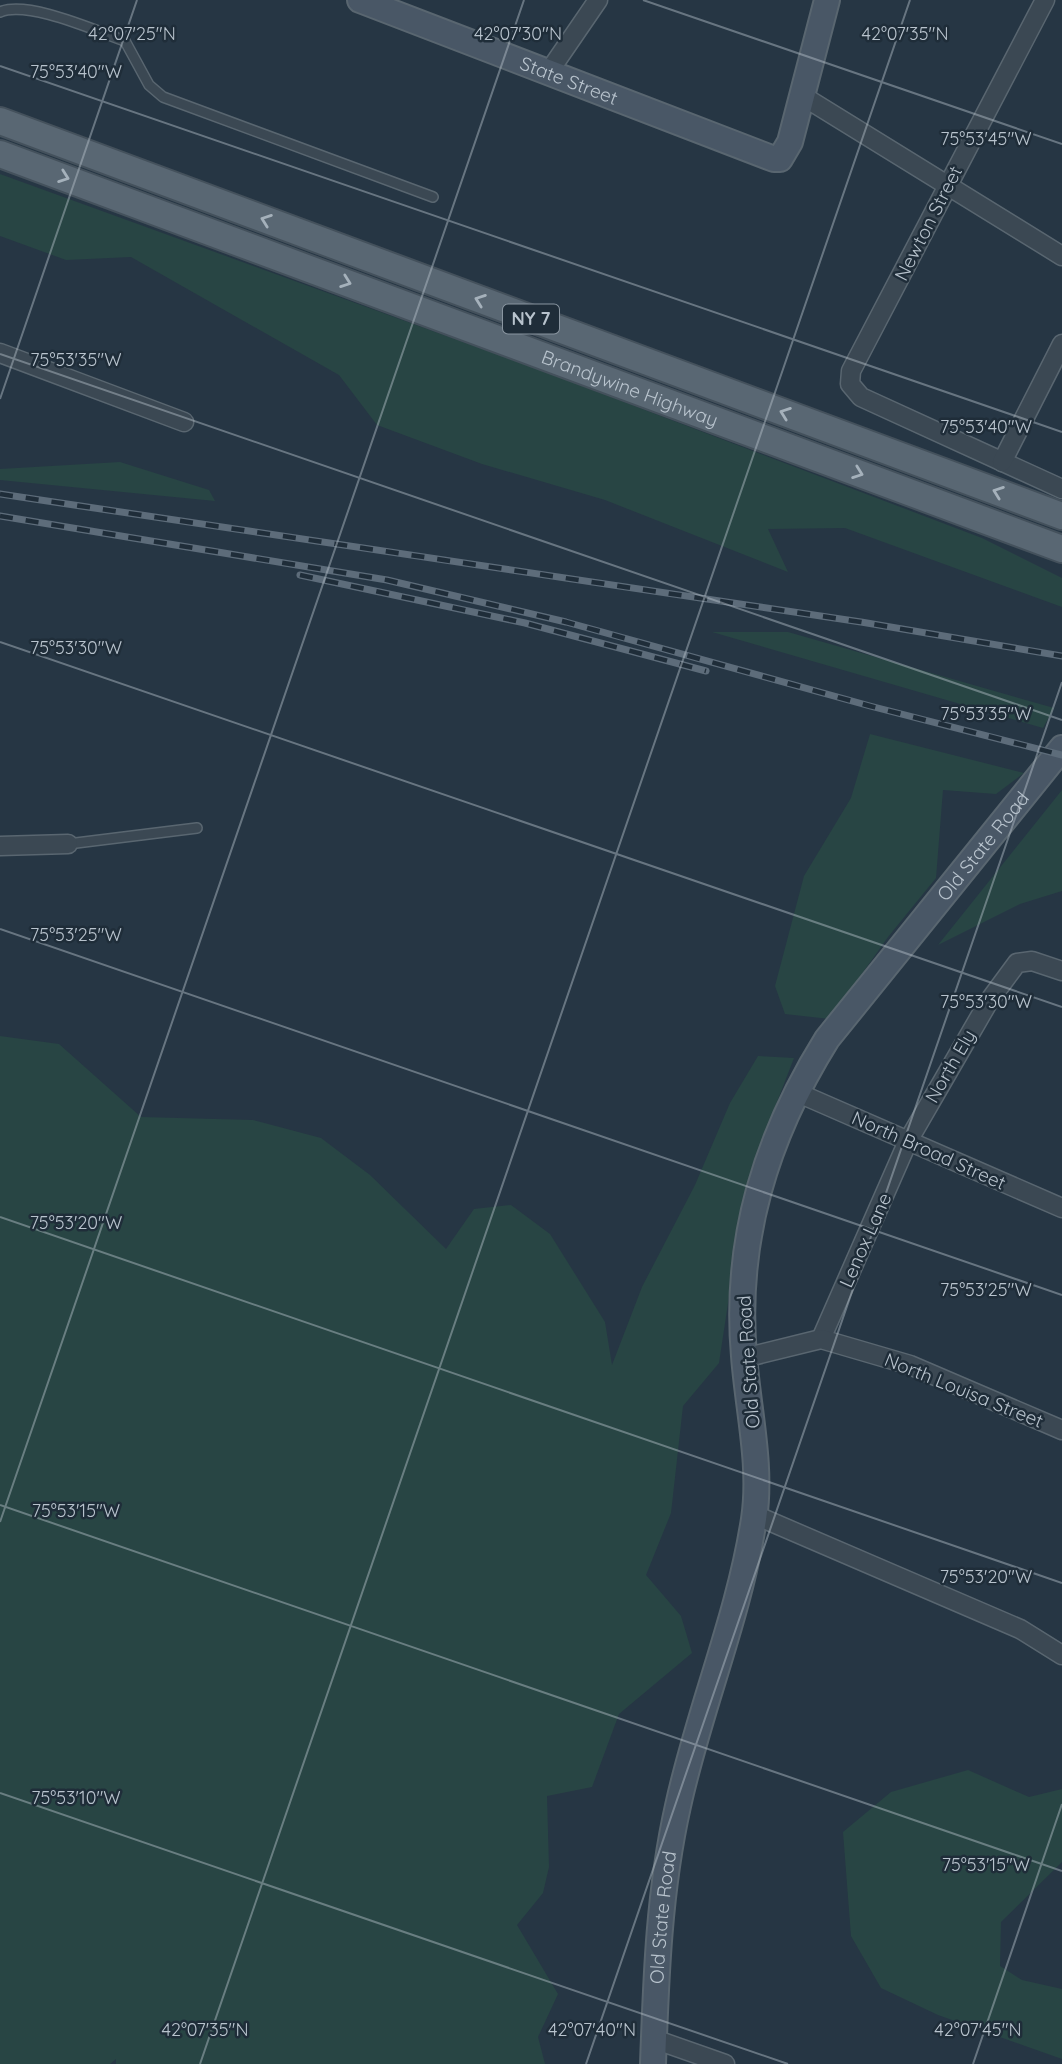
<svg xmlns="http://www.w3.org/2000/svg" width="1062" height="2064" font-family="Quicksand,sans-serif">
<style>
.green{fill:#284544}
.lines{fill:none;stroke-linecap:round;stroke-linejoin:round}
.lane-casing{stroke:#596670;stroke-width:12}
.street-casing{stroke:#596670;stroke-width:21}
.secondary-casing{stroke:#596670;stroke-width:28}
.primary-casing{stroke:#44515c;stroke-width:30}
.lane{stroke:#3b4853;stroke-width:9}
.street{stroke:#3b4853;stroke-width:18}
.secondary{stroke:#495766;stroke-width:24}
.primary{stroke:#596773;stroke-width:26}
.rail-casing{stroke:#5d6c7a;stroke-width:7}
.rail{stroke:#1f2d39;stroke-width:4.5;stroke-dasharray:13;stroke-linecap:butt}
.oneway{stroke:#a5b1bb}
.ticks{fill:none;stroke:#b8c3cd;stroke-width:2;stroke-opacity:0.45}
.labels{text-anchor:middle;stroke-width:5;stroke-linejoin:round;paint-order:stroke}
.shield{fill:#1f2d39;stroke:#8a96a1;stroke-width:2}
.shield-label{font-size:18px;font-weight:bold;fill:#b8c3cd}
.street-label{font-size:19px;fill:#b8c3cd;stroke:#1f2d39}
.ticks-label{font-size:18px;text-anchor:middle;fill:#b8c3cd;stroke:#1f2d39;stroke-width:5;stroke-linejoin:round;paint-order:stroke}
</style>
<rect width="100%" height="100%" fill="#263644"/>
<g class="green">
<path d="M0,174l540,196 442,168 80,40v29l-217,-79 -77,1 20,43 -183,-72 -123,-36 -105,-39 -38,-50 -208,-118 -65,3 -66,-24z"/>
<path d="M120,462l89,28 6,11 -215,-21v-11z"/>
<path d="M712,632h76l266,76 -11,20z"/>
<path d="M870,734l154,39 -28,21 -53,-4 -7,88 -48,59 -58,82 -45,-5 -10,-28 29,-110 47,-78z"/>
<path d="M1062,790v101l-42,13 -82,41z"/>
<path d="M0,1036l59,8 82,73 112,3 68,18 49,37 76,74 28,-40 37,-4 39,29 55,88 7,43 30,-78 53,-102 35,-82 28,-47 36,2 -34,88 -22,91 -19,126 -36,43 -12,107 -25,62 35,41 11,37 -73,61 -27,73 -45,9 2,71 -6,26 -26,32 41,69 -20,43 7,27h-429v-5l-6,5h-110z"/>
<path d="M968,1770l61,27 33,-8v73l-61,60 -1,44 22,14 40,9v70l-124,-44 -57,-27 -30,-52 -8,-104 48,-40z"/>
</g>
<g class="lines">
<defs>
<g id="lane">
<path d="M0,12c28,-12 96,19 125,29l24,44 14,12 270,100"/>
<path d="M68,844l129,-16"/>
</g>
<g id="street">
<path d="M1045,0l-194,371 -1,13 11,13 201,92"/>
<path d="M548,73l50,-73"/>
<path d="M801,95l261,161"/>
<path d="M0,353l184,69"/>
<path d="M1002,462l60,-118"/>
<path d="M0,846l68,-2"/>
<path d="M796,1092l266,116"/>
<path d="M821,1339l87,-198 81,-140 28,-38 15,-2 30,10"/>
<path d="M744,1358l77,-19 89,26 152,65"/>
<path d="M755,1515l265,114 42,26"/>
<path d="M654,2039l71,25"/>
</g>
<g id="secondary">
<path id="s1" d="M360,0l414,159h6l10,-17 37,-142"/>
<path id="s2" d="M653,2064c3,-86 6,-174 25,-258 21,-97 61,-189 76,-287 8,-54 -6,-109 -10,-163 -10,-116 22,-219 83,-317l235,-291"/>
</g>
<g id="primary">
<path d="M0,121l1062,395"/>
<path id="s3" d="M0,154l1062,395"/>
</g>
</defs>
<use href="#lane" class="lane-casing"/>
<use href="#street" class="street-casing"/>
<use href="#secondary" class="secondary-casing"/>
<use href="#primary" class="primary-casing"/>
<use href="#lane" class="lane"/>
<use href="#street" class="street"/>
<use href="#secondary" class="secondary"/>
<use href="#primary" class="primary"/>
<defs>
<g id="rail">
<path d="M0,494l861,128 201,34"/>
<path d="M0,516l387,64 179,42 304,84 192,49"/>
<path d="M300,575l225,48 181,48"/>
</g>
</defs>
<use href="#rail" class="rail-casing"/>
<use href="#rail" class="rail"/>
</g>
<defs><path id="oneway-chevron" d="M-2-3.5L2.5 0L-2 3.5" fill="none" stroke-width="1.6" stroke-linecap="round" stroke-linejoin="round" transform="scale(1.75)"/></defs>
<g class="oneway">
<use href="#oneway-chevron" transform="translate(64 177) rotate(20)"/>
<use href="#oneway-chevron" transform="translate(266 220) rotate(-160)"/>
<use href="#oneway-chevron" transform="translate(346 282) rotate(20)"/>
<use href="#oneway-chevron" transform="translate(480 300) rotate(-160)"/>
<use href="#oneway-chevron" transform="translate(785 413) rotate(-160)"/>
<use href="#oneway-chevron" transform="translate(858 473) rotate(20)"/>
<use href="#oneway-chevron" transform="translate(998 492) rotate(-160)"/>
</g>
<path class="ticks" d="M643,0l419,144M0,66l1062,366M0,354l1062,366M0,399l137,-399M0,642l1062,365M0,929l1062,366M0,1217l1062,366M0,1505l1062,366M0,1522l524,-1522M0,1793l788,271M200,2064l710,-2064M586,2064l476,-1382M973,2064l89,-260"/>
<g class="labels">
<rect class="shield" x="503" y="304.5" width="56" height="29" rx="5"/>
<g class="shield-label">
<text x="531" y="325">NY 7</text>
</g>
<g class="street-label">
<text dy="7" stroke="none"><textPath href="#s1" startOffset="224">State Street</textPath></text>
<text transform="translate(928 223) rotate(-63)" y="7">Newton Street</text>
<text dy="7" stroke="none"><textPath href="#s3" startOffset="672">Brandywine Highway</textPath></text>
<text dy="7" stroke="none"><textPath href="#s2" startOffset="1302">Old State Road</textPath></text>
<text transform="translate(950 1066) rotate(-60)" y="7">North Ely</text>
<text transform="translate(929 1150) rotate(24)" y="7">North Broad Street</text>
<text transform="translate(865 1240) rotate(-66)" y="7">Lenox Lane</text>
<text transform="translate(748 1362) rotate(-94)" y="7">Old State Road</text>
<text transform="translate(964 1390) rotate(22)" y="7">North Louisa Street</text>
<text dy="7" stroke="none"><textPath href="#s2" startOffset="147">Old State Road</textPath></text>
</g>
</g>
<g class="ticks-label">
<text x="132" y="40">42°07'25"N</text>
<text x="518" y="40">42°07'30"N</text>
<text x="905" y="40">42°07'35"N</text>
<text x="76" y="78">75°53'40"W</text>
<text x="986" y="145">75°53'45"W</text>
<text x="76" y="366">75°53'35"W</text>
<text x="986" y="433">75°53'40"W</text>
<text x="76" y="654">75°53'30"W</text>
<text x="986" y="720">75°53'35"W</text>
<text x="76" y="941">75°53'25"W</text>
<text x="986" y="1008">75°53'30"W</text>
<text x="76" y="1229">75°53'20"W</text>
<text x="986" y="1296">75°53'25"W</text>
<text x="76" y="1517">75°53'15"W</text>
<text x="986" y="1583">75°53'20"W</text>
<text x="76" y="1804">75°53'10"W</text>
<text x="986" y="1871">75°53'15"W</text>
<text x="205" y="2036">42°07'35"N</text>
<text x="592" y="2036">42°07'40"N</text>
<text x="978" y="2036">42°07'45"N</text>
</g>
</svg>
